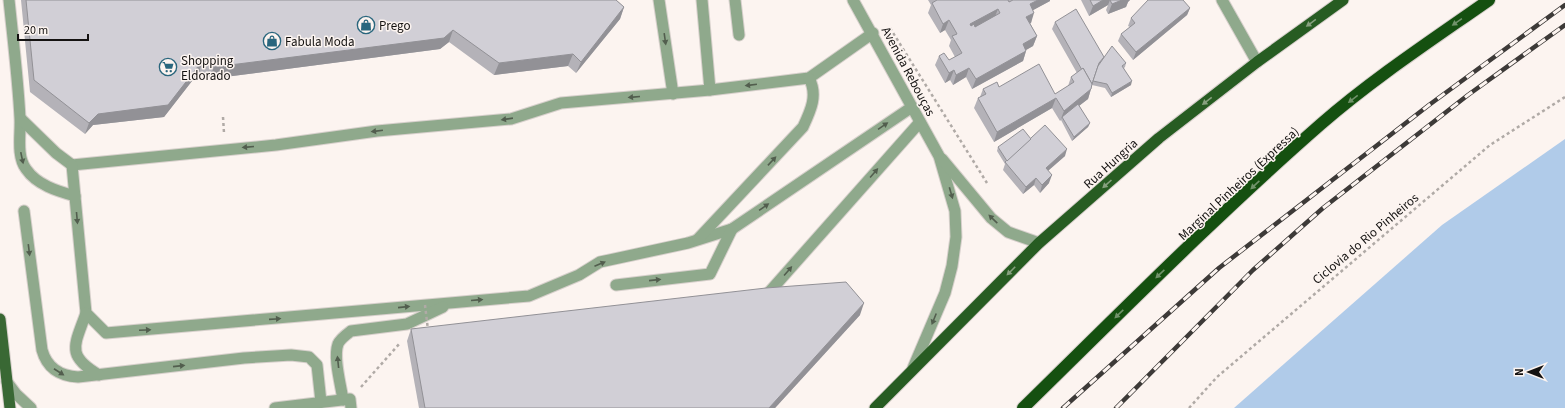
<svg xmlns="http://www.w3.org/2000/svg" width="1565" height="408" font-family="'Source Sans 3',sans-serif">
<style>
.water{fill:#b0cbe9}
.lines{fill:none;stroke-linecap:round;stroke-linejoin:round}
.service-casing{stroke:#d7d0cc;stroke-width:13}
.minor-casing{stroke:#d7d0cc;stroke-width:13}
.tertiary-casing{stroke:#d7d0cc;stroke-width:13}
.primary-casing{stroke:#d7d0cc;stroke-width:13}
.trunk-casing{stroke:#d7d0cc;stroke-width:13}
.motorway-casing{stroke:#d7d0cc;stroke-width:14}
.path{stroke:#b0aaa6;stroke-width:2.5;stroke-dasharray:3 3;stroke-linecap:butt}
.service{stroke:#8fa98c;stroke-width:11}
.minor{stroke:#8fa98c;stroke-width:11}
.tertiary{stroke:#8fa98c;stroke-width:11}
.primary{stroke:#396834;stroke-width:11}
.trunk{stroke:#275c22;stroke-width:11}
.motorway{stroke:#155010;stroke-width:12}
.rail-casing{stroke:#3d3a38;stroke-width:4.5}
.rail{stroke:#fcf4f0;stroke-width:3;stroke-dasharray:9;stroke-linecap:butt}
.path-bridge{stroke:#b0aaa6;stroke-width:2.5;stroke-dasharray:3 3;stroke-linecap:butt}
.wall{fill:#b4b2b8}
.shaded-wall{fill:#929196}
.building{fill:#d1cfd6;stroke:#929196;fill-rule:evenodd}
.oneway{fill:#71926a}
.oneway2{fill:#87a07f}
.oneway3{fill:#525e4e}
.labels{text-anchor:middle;stroke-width:3;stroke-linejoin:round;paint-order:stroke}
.poi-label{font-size:13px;fill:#141211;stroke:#fcf4f0;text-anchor:start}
.street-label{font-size:13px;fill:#141211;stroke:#fcf4f0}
</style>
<rect width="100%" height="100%" fill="#fcf4f0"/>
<path class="water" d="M1565,139v269h-331l208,-183z"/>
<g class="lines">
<defs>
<g id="service">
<path d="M9,0c4,39 9,79 11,118 1,15 -4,38 6,51 11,16 31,22 49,27"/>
<path d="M659,0l14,94"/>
<path d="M702,0l8,90"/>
<path d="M735,0l4,35"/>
<path d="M21,119l35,34 16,12 204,-20 101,-14 134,-12 50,-16 149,-13 99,-12 64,-45"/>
<path d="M72,165l14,148 20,20 423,-37 50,-21 21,-13 88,-19 44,-14 180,-122"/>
<path d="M24,211l18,139c5,18 18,26 36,27l166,-19 47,-3 18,2 8,8 4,37"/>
<path d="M698,239l105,-112c8,-17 15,-32 6,-49"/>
<path d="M616,285l94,-11 22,-45"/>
<path d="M764,298l156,-176"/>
<path d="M86,313c-11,32 -21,42 13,62"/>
<path d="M343,400c-2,-15 -10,-42 -5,-56 2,-5 9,-10 13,-13l56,-7 36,-17"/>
</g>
<path id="minor" d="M1222,0l35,62"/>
<g id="tertiary">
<path d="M853,0l86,156 16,55 1,26 -4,29 -7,27 -32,75"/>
<path d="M942,159l49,59 17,14 31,11"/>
<path d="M7,382l9,12 15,14"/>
<path d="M275,408l75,-9 1,9"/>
</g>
<path id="primary" d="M0,319l10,89"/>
<path id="trunk" d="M875,408l164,-165 120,-105 98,-76 86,-62"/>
<path id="motorway" d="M1023,408c98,-96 195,-194 298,-284 53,-46 111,-84 168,-124"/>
</defs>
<use href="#service" class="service-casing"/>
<use href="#minor" class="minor-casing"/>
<use href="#tertiary" class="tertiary-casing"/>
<use href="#primary" class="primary-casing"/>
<use href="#trunk" class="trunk-casing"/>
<use href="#motorway" class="motorway-casing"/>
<g class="path">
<path d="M890,28l97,155"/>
<path d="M223,117l1,16"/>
<path d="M361,387l39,-44"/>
<path d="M1189,408l28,-31 273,-232 75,-48"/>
</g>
<use href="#service" class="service"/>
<use href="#minor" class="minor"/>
<use href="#tertiary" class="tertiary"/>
<use href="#primary" class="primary"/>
<use href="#trunk" class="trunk"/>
<use href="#motorway" class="motorway"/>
<defs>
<g id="rail">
<path d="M1063,408l156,-140 210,-163 136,-100"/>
<path d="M1116,408l137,-138 70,-62 145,-113 97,-70"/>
</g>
</defs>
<use href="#rail" class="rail-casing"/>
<use href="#rail" class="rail"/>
<path class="path-bridge" d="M425,305l3,25"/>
</g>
<g class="wall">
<path d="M21,0h595l8,7 -4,12 -44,54 -8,-7 -74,9 -45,-33 -9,7 -231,30 -10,-7 -35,45 -71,8 -8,9 -55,-42z"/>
<path d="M928,0h122v1l-17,9 -2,13h-1l7,13 -4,10 -7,4v1l-3,10 -51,28 -6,-12 -13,8 -3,-5 -5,3 -10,-18 4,-9 10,4 6,-3 -6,-11 2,-6 -6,-10 -5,3 -12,-20 3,-8z"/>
<path d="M1081,0h49l-2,2 -2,5 -18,7 -2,-4 2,-5 -19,11z"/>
<path d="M1190,8l-3,7 -54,45 -15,-19 3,-7 9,-7 -2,-1 3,-8z"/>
<path d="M1055,22l49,35 22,6 -1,4 -1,1 7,17 -20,12 -6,-9 -13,-3 -1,4 -3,10 -9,7 11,17 -2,4 -16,14 -11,-21 -1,1 -8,-13 -58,34 -20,-34 4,-10 2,-1 3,-8 16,-2 56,7 13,-8 3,-9 6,-4 -25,-44z"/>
<path d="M1031,139l34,17 -17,15 1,12 -9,10 -6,-8 -11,9 -20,-24 2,-6 -8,-13 1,-4z"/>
<path d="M860,315l-85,93h-356l-12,-67 4,-12z"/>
</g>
<g class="shaded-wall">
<path d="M1038,0h12v1l-24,13 4,-10z"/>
<path d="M1103,0h11h-4l-2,5 -19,11 4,-10z"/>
<path d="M1122,0h8l-2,2 -2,5 -18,7 4,-10z"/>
<path d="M624,7l-4,12 -44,54 5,-11z"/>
<path d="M1190,8l-3,7 -54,45 3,-8z"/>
<path d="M998,9l-4,10 -27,15 3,-10z"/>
<path d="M1034,13l-3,10 -8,4 3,-10z"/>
<path d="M949,20l-4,10 -5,3 3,-9z"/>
<path d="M453,30l-4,12 -9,7 -231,30 5,-12z"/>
<path d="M1037,36l-4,10 -14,8 4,-10z"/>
<path d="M1026,51l-3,10 -51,28 4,-10z"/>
<path d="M573,54l-5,12 -74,9 5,-12z"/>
<path d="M203,60l-4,12 -35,45 -71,8 -8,9 4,-11 9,-9z"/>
<path d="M969,68l-3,9 -13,8 3,-10z"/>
<path d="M954,70l-4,10 -5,3 4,-10z"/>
<path d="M1132,81l-1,4 -20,12 1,-4z"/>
<path d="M1091,89l-3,10 -25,19 -1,-1 -2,4 4,-10z"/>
<path d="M1056,98l-4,10 -58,34 3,-10z"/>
<path d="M1090,123l-2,4 -16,14 2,-4z"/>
<path d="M1067,149l-2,7 -22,19 3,-7z"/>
<path d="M1052,175l-3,8 -9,10 2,-8z"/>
<path d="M1036,178l-2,7 -11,9 3,-7z"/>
<path d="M864,303l-4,12 -85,93h-6z"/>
</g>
<g class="building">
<path d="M26,0h590l8,7 -43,55 -8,-8 -74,9 -46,-33 -9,8 -230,29 -11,-7 -35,45 -70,9 -9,9 -55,-43z"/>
<path d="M937,0h71l1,2 4,-2h25l-8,4 4,9 -8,4 11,19 -14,8 3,7 -50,28 -7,-11 -13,7 -2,-5 -5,3 -10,-17 5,-3 5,7 13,-7 -10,-17 5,-2 -1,-2 -7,-12 -6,4 -11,-21zM998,9l2,4 -25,14 -1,-3 -3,2 -1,-2z"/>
<path d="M1090,0h13l-10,6z"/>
<path d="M1110,0h12l-10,4z"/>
<path d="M1148,0h35l7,8 -54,44 -15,-18 14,-11 -4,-5z"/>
<path d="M1076,9l28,48 -5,6 -7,21 -9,-16 -1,2 -27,-48z"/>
<path d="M1112,46l14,17 -4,3 10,15 -20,12 -5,-9 -14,-3 5,-15z"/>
<path d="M1039,64l16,30 19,-12 -3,-5 12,-9 9,16 -1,5 -27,22 -8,-13 -59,34 -19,-34 8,-4 -3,-5 14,-7 2,5z"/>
<path d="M1078,104l12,19 -16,14 -12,-20z"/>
<path d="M1045,125l22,24 -21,19 6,7 -10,10 -6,-7 -10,9 -21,-25z"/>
<path d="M1023,129l8,10 -24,22 -9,-14z"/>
<path d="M846,282l18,21 -95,105h-344l-14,-79 355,-41z"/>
</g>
<defs><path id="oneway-solid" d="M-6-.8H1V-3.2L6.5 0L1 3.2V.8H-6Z"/></defs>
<g class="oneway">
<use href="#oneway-solid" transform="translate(1457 22) rotate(145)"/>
<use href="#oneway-solid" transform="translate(1353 99) rotate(142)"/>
<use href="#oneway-solid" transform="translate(1255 185) rotate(137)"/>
<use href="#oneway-solid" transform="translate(1160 274) rotate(137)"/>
<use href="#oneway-solid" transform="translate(1119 314) rotate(136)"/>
</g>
<g class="oneway2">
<use href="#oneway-solid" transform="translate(1311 23) rotate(144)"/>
<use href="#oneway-solid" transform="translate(1207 101) rotate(142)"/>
<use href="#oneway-solid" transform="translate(1107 184) rotate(138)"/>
<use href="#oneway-solid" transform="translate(1011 271) rotate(135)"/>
</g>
<g class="oneway3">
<use href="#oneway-solid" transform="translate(665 39) rotate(82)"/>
<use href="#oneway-solid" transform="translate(751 85) rotate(173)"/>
<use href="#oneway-solid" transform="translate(634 97) rotate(175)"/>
<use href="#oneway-solid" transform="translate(507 119) rotate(172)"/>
<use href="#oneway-solid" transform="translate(883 126) rotate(-34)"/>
<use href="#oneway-solid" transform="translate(377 131) rotate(173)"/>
<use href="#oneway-solid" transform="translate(248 147) rotate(175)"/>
<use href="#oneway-solid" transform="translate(22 158) rotate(78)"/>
<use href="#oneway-solid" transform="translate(772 161) rotate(-47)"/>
<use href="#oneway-solid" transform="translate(874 173) rotate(-49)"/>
<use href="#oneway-solid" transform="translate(951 193) rotate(74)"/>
<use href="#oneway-solid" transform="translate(764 207) rotate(-35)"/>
<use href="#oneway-solid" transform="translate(77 218) rotate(85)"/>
<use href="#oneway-solid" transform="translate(993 219) rotate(-136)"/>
<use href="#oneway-solid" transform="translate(29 250) rotate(83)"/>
<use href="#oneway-solid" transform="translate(600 264) rotate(-23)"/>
<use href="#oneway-solid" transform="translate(788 271) rotate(-49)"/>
<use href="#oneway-solid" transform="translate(655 280) rotate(-6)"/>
<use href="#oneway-solid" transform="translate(477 300) rotate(-5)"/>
<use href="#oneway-solid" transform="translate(404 307) rotate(-6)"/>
<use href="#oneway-solid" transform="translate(275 319) rotate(-4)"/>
<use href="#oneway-solid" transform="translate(934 319) rotate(112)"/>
<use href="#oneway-solid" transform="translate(145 330) rotate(-3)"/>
<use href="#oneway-solid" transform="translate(338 362) rotate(-96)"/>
<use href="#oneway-solid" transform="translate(179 366) rotate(-6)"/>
<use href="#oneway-solid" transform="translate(59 372) rotate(33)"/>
</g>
<defs>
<symbol id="shop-ring" viewBox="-11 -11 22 22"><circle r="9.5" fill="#fcf4f0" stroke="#29667d" stroke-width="1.5"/><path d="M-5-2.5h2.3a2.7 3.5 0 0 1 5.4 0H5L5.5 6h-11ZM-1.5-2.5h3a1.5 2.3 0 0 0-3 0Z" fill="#29667d"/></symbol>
<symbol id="supermarket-ring" viewBox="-11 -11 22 22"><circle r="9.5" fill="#fcf4f0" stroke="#29667d" stroke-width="1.5"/><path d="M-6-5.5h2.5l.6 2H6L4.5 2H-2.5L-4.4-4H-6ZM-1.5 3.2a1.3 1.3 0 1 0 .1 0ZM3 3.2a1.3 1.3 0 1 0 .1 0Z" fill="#29667d"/></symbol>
</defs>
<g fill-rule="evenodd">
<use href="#shop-ring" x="356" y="15" width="20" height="20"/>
<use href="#shop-ring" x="262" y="31" width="20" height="20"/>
<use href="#supermarket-ring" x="158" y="57" width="20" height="20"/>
</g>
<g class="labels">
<g class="poi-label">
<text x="379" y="30">Prego</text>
<text x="285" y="46">Fabula Moda</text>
<text x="181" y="65">Shopping<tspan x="181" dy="15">Eldorado</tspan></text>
</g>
<g class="street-label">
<text transform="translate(909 71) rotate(62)" y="5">Avenida Rebouças</text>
<text transform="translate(1110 163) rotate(-42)" y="5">Rua Hungria</text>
<text transform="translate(1238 183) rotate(-43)" y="5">Marginal Pinheiros (Expressa)</text>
<text transform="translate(1365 238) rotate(-40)" y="5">Ciclovia do Rio Pinheiros</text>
</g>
</g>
<g transform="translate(1529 372) rotate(270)" stroke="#fcf4f0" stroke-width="3" paint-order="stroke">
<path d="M0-3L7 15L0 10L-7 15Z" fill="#141211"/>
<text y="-6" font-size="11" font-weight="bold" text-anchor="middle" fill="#141211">N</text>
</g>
<path d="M18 34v6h70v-6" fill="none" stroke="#141211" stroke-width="2"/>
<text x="24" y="34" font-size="12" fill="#141211" stroke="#fcf4f0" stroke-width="3" paint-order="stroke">20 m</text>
</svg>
